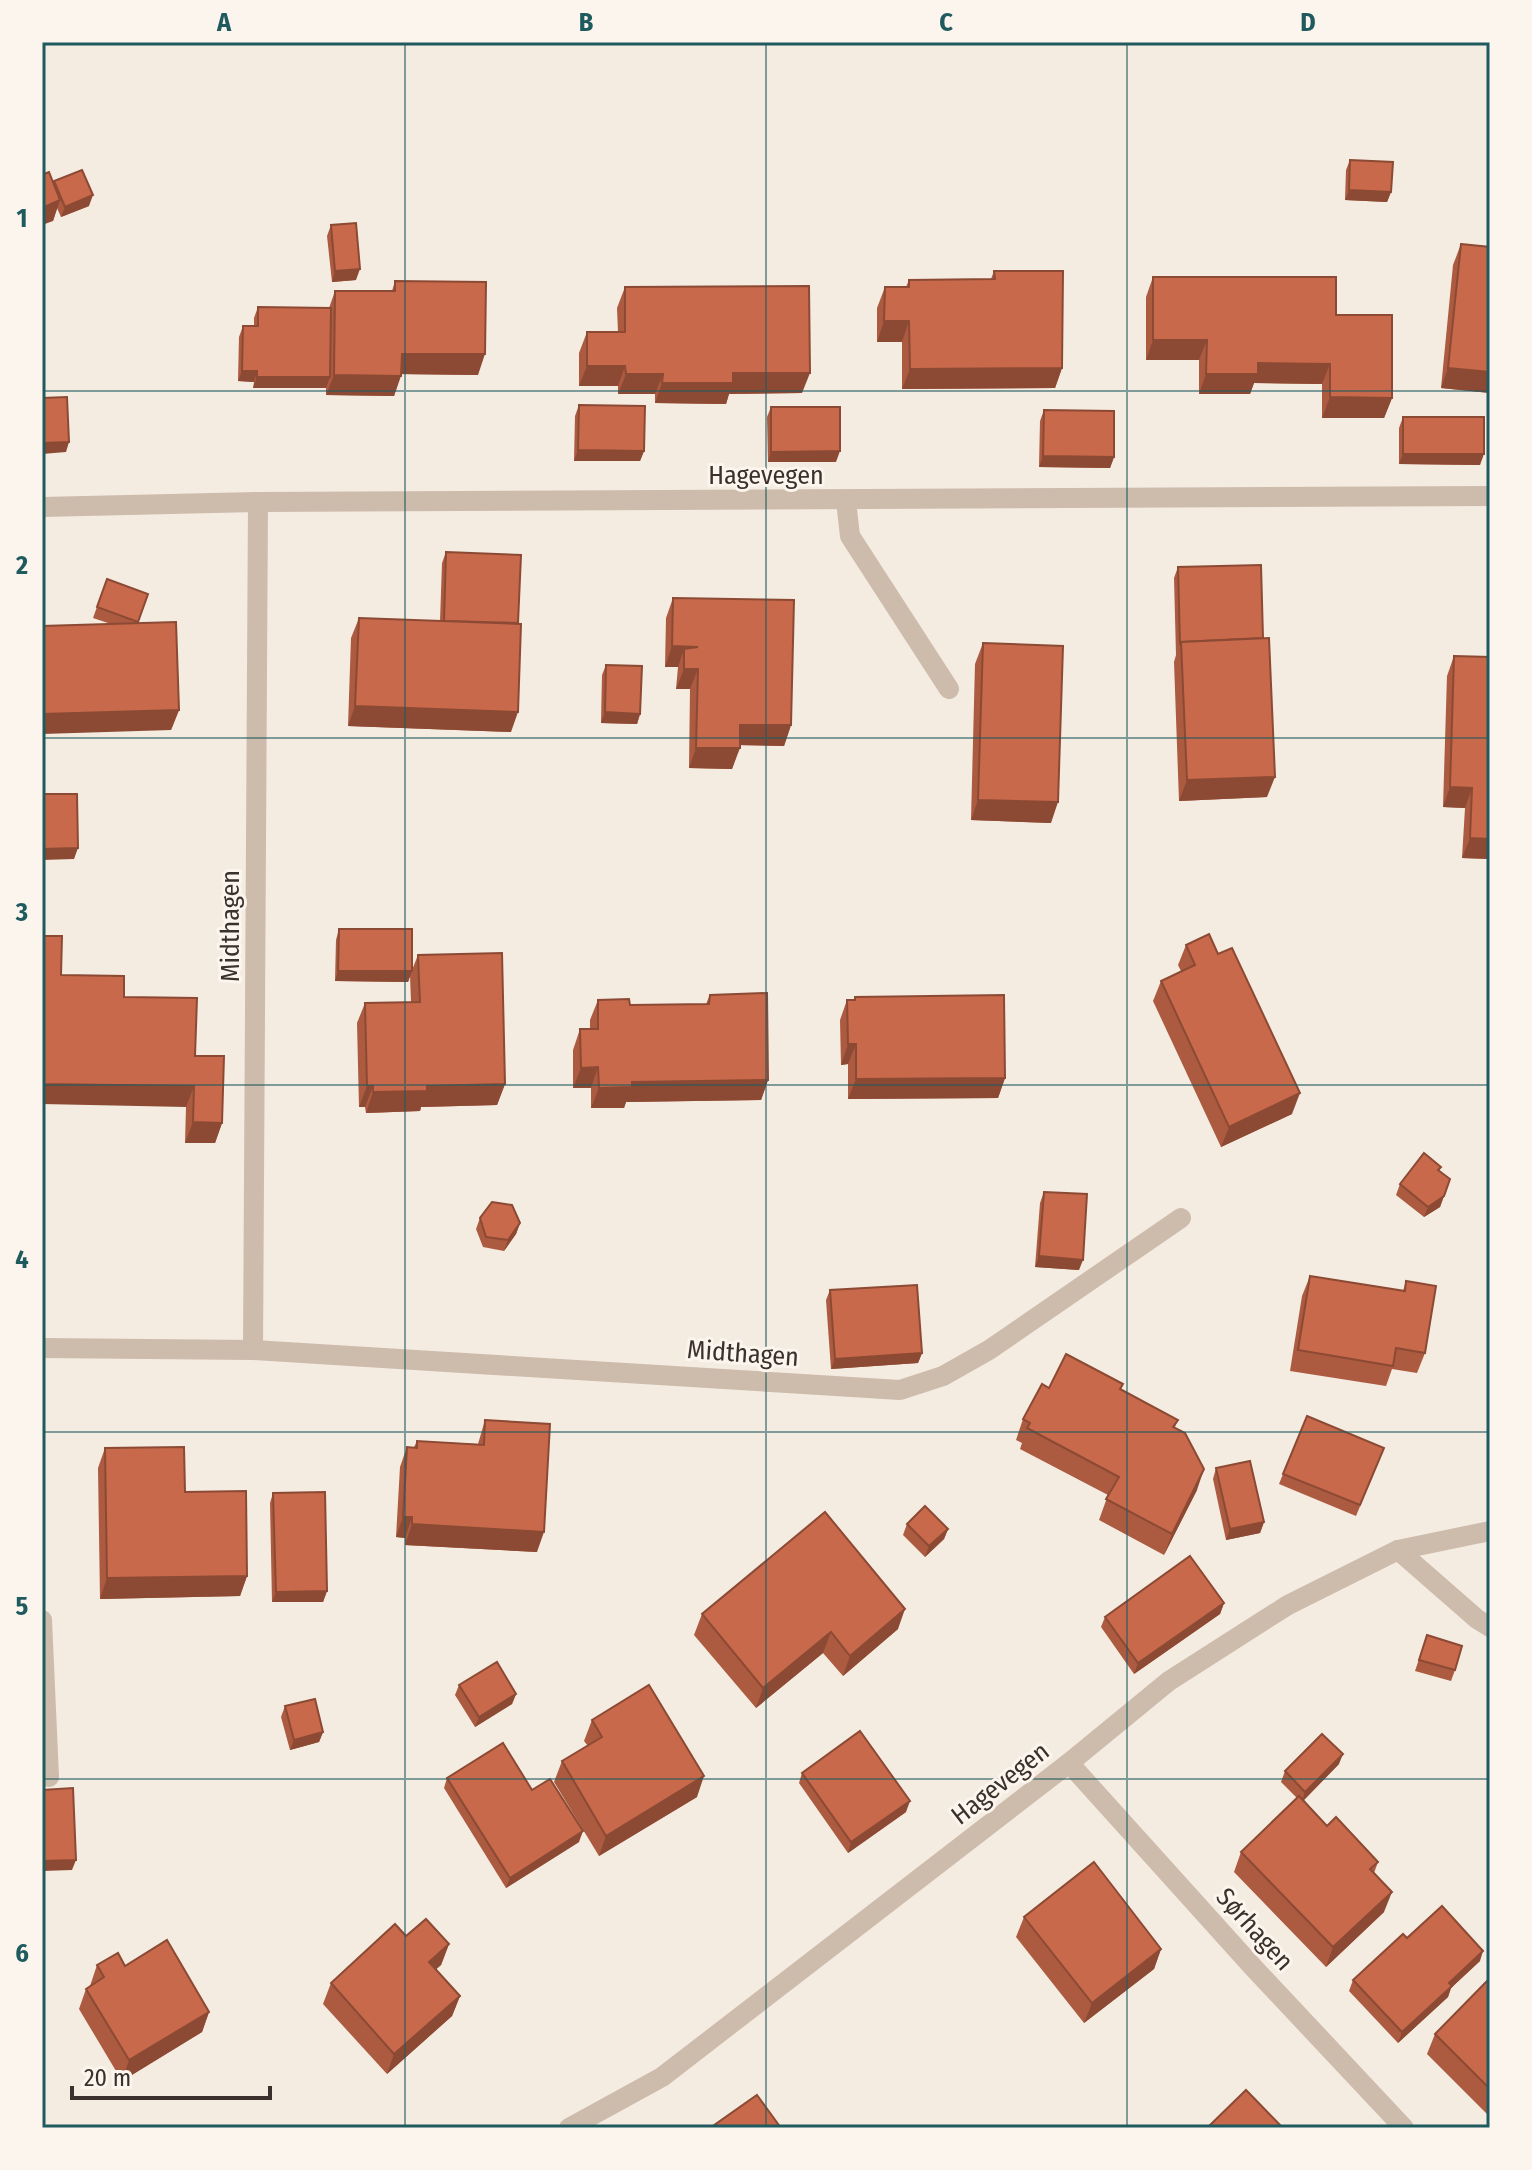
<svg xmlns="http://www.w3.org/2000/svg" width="1532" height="2170" font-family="'Fira Sans Condensed',sans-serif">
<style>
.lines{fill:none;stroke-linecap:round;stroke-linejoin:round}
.lane{stroke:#cdbbac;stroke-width:20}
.street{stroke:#cdbbac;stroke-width:20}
.wall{fill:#ac5a40}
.shaded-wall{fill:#8c4a34}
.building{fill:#c8694b;stroke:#8c4a34;stroke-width:2}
.grid{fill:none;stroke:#1f5a5e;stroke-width:2;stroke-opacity:0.55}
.labels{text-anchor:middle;stroke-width:6;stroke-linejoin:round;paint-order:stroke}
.street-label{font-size:26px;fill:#3b302b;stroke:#fbf5ee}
.neatline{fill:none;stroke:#1f5a5e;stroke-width:3}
.grid-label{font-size:26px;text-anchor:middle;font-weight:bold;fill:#1f5a5e}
</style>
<rect width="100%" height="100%" fill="#f4ebe1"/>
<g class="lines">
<g class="lane">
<path d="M846,501l4,35 99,153"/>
<path d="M42,1620l7,157"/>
</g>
<g class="street">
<path d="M42,507l216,-5 1232,-6"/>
<path d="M42,1348l211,2 647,40 43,-14 46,-26 192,-132"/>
<path d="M253,1350l5,-848"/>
<path d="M1398,1550l79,69 13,8"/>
<path d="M1069,1763l183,203 152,162"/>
<path d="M569,2128l93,-51 407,-314 100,-82 119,-76 110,-55 92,-19"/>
</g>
</g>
<g class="wall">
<path d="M1350,160l41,32 -4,10 -42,-2 1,-30z"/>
<path d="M44,174l10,10v-3l35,25 -28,11 -4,-9 -4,13z"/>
<path d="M331,225l25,55 -24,2 -5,-46z"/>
<path d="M1461,244l29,3v146l-49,-5 12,-123z"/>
<path d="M994,271l68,97 -7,20 -153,1v-47h-25v-34l8,-21h21l3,-7 82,-1z"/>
<path d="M1153,277l183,38 56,83 -8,20h-62v-34l-68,-1 -4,11h-51v-34h-53v-63z"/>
<path d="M395,281l83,94 -77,-1 -7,22 -68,-1v-7h-73l1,-6 -16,-1 1,-44 4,-11h11v-8l4,-11 71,1 6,-17h57z"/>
<path d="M625,287l177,106 -73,1 -3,10 -71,-1v-9h-37v-8h-39v-33l8,-21h31l-1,-24z"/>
<path d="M579,405l65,46 -4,10h-66l1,-45z"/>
<path d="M771,407l65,55h-68l-1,-45z"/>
<path d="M1044,410l70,47 -4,11 -71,-1 1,-46z"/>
<path d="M1403,417l77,48 -81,-1v-36z"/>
<path d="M446,552l65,180 -163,-6 3,-88 8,-20 81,3 2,-58z"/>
<path d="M1178,567l85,71 4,159 -88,4 -5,-139 2,-7 -2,-77z"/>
<path d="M107,579l41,15 -10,29 41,87 -8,20 -60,-106 -18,-6z"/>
<path d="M673,598l118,127 -7,21 -44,-1 -8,24 -43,-1 1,-79h-14l2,-22h-13l1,-49z"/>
<path d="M983,643l68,180 -80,-3 4,-156z"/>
<path d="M1454,656l36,203 -28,-1 3,-50 -22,-1 4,-131z"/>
<path d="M606,665l34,49 -3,10 -36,-1 1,-48z"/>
<path d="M339,929l73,42 -4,11 -73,-1 1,-41z"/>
<path d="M1186,945l32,9 74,160 -71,33 -68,-146 8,-20 20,-10 -3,-6z"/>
<path d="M418,955l87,129 -8,21 -76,2 -1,4 -54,2 -1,-6h-6l-2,-84 8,-20 46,-1 -1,-27z"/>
<path d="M61,975l63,22 71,59 27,67 -7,20h-30l1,-36z"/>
<path d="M710,995l58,85 -7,20 -135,2 -2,6h-33v-20h-18v-38l7,-21h10v-9l8,-20 32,5 76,-1z"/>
<path d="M855,997l150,81 -7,20 -150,1v-35l-7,1 -1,-45 7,-20h7z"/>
<path d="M1441,1167l-2,4 11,8 -10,28 -16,10 -28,-22 4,-11z"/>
<path d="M1044,1192l35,78 -44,-3 5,-64z"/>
<path d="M480,1218l40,5 -4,11 -12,17 -21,-4 -7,-18z"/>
<path d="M1310,1276l93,15 3,-10 19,72 -8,20 -25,-4 -6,17 -96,-15 12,-75z"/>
<path d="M830,1290l92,63 -4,10 -87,6 -5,-69z"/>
<path d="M1123,1384l-2,6 57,30 -3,7 22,63 -33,65 -65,-35 9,-25 -88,-46 2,-6 -6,-3 7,-21 26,-31z"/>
<path d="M485,1420l52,132 -132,-7v-7l-9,-1 4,-70 7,-20h7l3,-6 61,3z"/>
<path d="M105,1448l80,44 62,84 -7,20 -140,3 -2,-131z"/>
<path d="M1380,1458l-24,58 -77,-32 4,-10z"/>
<path d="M1216,1468l48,54 -4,11 -34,7 -13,-61z"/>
<path d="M273,1493l54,98 -4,11h-51l-2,-99z"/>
<path d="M907,1524l41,5 -4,10 -19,18 -22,-22z"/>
<path d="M1224,1603l-4,11 -86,60 -33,-47 4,-10z"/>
<path d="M702,1614l196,15 -55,47 -20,-23 -67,55 -62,-73z"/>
<path d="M1427,1635l28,35 -4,11 -36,-10z"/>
<path d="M459,1685l57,9 -4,10 -37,23 -20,-32z"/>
<path d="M285,1706l38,26 -4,10 -29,8 -9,-33z"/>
<path d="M592,1720l105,77 -98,59 -45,-74 8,-21 26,-15 -4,-5z"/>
<path d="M1339,1764l-35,36 23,26 51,36 -4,11 10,39 -58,55 -92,-95 7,-20 56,-54 -16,-16 4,-11z"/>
<path d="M802,1773l104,39 -58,41 -49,-70z"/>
<path d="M447,1778l85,12 47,52 -73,46 -62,-100z"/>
<path d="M1024,1917l137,32 -7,20 -70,54 -68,-86z"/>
<path d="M406,1936l43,8 -8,21 -5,4 24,27 -8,20 -65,58 -64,-70 8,-21z"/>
<path d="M1407,1938l73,23 -29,27 -3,9 -50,46 -49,-52 4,-11z"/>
<path d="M97,1965l28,1 84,46 -7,20 -80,49 -43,-72 7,-20 4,-3z"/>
<path d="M1490,1978v139l-63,-63 8,-20z"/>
</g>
<g class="shaded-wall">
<path d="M1349,190l42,2 -4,10 -42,-2z"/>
<path d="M93,195l-4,11 -28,11 4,-10z"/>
<path d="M60,200l-7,21 -11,4v-17z"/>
<path d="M360,269l-4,11 -24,2 3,-11z"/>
<path d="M884,321h25l-7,21h-25z"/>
<path d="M1153,340h54l-8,20h-53z"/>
<path d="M402,354h83l-7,21 -84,-1z"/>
<path d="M1258,363l72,1 -8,20 -68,-1 -4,11h-51l7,-20z"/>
<path d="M587,366h38l-7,20h-39z"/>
<path d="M1062,368l-7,20 -153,1 8,-20z"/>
<path d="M1448,368l42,4v21l-49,-5z"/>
<path d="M242,371h15l-3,11 -16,-1z"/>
<path d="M733,373h77l-8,20 -73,1 -3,10 -71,-1 7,-20z"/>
<path d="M626,374h37l-8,20h-37z"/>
<path d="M334,375l67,1 -7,20 -68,-1z"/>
<path d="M257,377h73l-4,11h-73z"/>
<path d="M1330,397l62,1 -8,20h-62z"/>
<path d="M69,442l-3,10 -24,2v-11z"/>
<path d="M578,450l66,1 -4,10h-66z"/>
<path d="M840,451l-4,11h-68l3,-10z"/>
<path d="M1403,454h81l-4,11 -81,-1z"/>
<path d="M1043,456l71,1 -4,11 -71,-1z"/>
<path d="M672,646l26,1 -14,2 -6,18h-13z"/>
<path d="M684,669h14l-8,20h-14z"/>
<path d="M355,706l163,6 -7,20 -163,-6z"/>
<path d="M179,710l-8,20 -129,4v-20z"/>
<path d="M605,712l35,2 -3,10 -36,-1z"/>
<path d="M740,725h51l-7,21 -51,-1z"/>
<path d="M696,748h44l-8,21 -43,-1z"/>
<path d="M1275,777l-8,20 -88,4 8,-21z"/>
<path d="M1450,787l22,1 -7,20 -22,-1z"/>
<path d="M978,800l80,2 -7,21 -80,-3z"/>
<path d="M1470,838l20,1v20l-28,-1z"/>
<path d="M78,848l-4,11 -32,1v-11z"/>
<path d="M338,971h74l-4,11 -73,-1z"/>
<path d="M848,1044h8l-8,20 -7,1z"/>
<path d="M598,1067l-7,21h-18l8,-20z"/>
<path d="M1005,1078l-7,20 -150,1 8,-20z"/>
<path d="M768,1080l-7,20 -135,2 -2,6h-33l8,-20 33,-6z"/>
<path d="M42,1084l152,2 -8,21 -144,-3z"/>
<path d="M505,1084l-8,21 -76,2 -1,4 -54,2 7,-21 54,-6z"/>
<path d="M367,1086h6l-8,21h-6z"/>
<path d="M1300,1093l-8,21 -71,33 8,-20z"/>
<path d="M193,1122l29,1 -7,20h-30z"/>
<path d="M1444,1196l-4,11 -16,10 4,-10z"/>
<path d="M520,1223l-4,11 -12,17 4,-11z"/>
<path d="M1039,1256l44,4 -4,10 -44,-3z"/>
<path d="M922,1353l-4,10 -87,6 4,-10z"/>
<path d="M1204,1469l-7,21 -33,65 8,-21z"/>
<path d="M403,1517h9l-7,21 -9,-1z"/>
<path d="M1264,1522l-4,11 -34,7 4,-11z"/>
<path d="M412,1524l132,8 -7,20 -132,-7z"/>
<path d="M948,1529l-4,10 -19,18 4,-11z"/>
<path d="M247,1576l-7,20 -140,3 7,-21z"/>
<path d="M327,1591l-4,11h-51l4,-10z"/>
<path d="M1224,1603l-4,11 -86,60 4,-11z"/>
<path d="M905,1609l-7,20 -55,47 7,-20z"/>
<path d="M831,1632l-8,21 -67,55 7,-20z"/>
<path d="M516,1694l-4,10 -37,23 4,-10z"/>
<path d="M323,1732l-4,10 -29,8 4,-10z"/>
<path d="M1343,1754l-4,10 -37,38 3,-10z"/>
<path d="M704,1776l-7,21 -98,59 7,-20z"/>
<path d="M910,1801l-4,11 -58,41 3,-11z"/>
<path d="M583,1831l-4,11 -73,46 4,-10z"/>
<path d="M76,1860l-4,10 -30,1v-10z"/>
<path d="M1392,1892l-8,20 -58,55 7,-20z"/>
<path d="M449,1944l-8,21 -19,17 7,-20z"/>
<path d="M1161,1949l-7,20 -70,54 8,-20z"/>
<path d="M1483,1951l-3,10 -29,27 -3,9 -50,46 4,-11 47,-49z"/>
<path d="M460,1996l-8,20 -65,58 7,-20z"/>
<path d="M209,2012l-7,20 -80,49 7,-21z"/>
</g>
<g class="building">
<path d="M1350,160l43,2 -2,30 -42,-2z"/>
<path d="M42,169l2,5 5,-2 11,28 -18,8z"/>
<path d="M82,170l11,25 -28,12 -11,-26z"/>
<path d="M356,223l4,46 -25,2 -4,-46z"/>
<path d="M1461,244l29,3v125l-42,-4z"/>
<path d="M994,271h69l-1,97 -152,1 -1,-48h-25l1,-34h24v-7l86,-1z"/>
<path d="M1153,277h183v38h56v83l-62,-1v-33l-72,-1v11h-52l1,-34h-54z"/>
<path d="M395,281l91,1 -1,72h-83l-1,22 -67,-1 1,-84h60z"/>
<path d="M809,286l1,87h-77v10h-71l1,-9h-37l-1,-8h-38v-34h38v-45z"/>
<path d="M258,307l73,1 -1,69h-73v-6h-15l1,-45h15z"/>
<path d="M67,397l2,45 -27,1v-45z"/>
<path d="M579,405l66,1 -1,45 -66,-1z"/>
<path d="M771,407h69v44l-69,1z"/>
<path d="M1044,410l70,1v46l-71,-1z"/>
<rect x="1403" y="417" width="81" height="37"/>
<path d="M446,552l75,3 -3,68 -74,-2z"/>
<path d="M1261,565l2,73 -82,4 -1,3 -2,-78z"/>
<path d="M107,579l41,15 -10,28 -41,-15z"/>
<path d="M673,598l121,2 -3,125h-51v23h-44l2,-79h-14v-20l14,-2 -26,-1z"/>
<path d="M359,618l162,6 -3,88 -163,-6z"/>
<path d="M176,622l3,88 -137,4v-88z"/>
<path d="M1269,638l6,139 -88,3 -6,-138z"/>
<path d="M983,643l80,3 -5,156 -80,-2z"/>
<path d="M1454,656l36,1v182l-20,-1 2,-50 -22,-1z"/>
<path d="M606,665l36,1 -2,48 -35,-2z"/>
<path d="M42,794h35l1,54 -36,1z"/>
<path d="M339,929h73v42h-74z"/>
<path d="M1209,934l9,20 14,-6 68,145 -71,34 -68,-146 34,-16 -9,-20z"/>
<path d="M42,936h20l-1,39 63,1v21l73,1 -2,58h29l-2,67 -29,-1 1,-36 -152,-2z"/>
<path d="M502,953l3,131 -78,2v5l-54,1v-6h-6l-2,-83 55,-1 -2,-47z"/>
<path d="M767,993l1,87 -136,2v5l-33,1 -1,-21 -17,1 -1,-39h18v-29l31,-1 1,6 79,-1 1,-9z"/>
<path d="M1004,995l1,83 -149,1v-35h-8l-1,-44h8v-3z"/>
<path d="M1424,1153l17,14 -3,3 12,9 -6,17 -16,11 -28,-23z"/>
<path d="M1044,1192l43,2 -4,66 -44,-4z"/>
<path d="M492,1202l20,3 8,18 -12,17 -22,-3 -6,-19z"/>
<path d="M1310,1276l95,15 1,-10 30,5 -11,67 -29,-5 -3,18 -95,-16z"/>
<path d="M917,1285l5,68 -87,6 -5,-69z"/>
<path d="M1066,1354l57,30 -3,5 58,31 -5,7 12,6 19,36 -32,65 -66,-35 13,-22 -92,-49 3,-5 -7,-4 19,-35 7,4z"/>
<path d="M1307,1416l77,32 -24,57 -77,-31z"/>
<path d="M485,1420l65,4 -6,108 -132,-8v-7h-9l4,-70 10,1v-7l67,4z"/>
<path d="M184,1447l1,45 61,-1 1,85 -140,2 -2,-130z"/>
<path d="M1250,1461l14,61 -34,7 -14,-61z"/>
<path d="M325,1492l2,99 -51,1 -3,-99z"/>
<path d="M925,1506l23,23 -19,17 -22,-22z"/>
<path d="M825,1512l80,97 -55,47 -19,-24 -68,56 -61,-74z"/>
<path d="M1190,1556l34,47 -86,60 -33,-46z"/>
<path d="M1427,1635l35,11 -7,24 -36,-10z"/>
<path d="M497,1662l19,32 -37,23 -20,-32z"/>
<path d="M649,1685l55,91 -98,60 -44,-75 40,-24 -10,-17z"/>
<path d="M315,1699l8,33 -29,8 -9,-34z"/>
<path d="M860,1731l50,70 -59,41 -49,-69z"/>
<path d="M1322,1734l21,20 -38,38 -20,-21z"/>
<path d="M503,1743l29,47 18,-11 33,52 -73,47 -63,-100z"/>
<path d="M73,1788l3,72 -34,1v-71z"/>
<path d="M1299,1796l28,30 9,-9 42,45 -8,7 22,23 -59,55 -92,-95z"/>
<path d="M1094,1862l67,87 -69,54 -68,-86z"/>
<path d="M1442,1906l41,45 -34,32 3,3 -50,46 -49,-52 50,-46 4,4z"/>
<path d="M426,1919l23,25 -20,18 31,34 -66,58 -63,-71 64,-59 11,12z"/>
<path d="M167,1940l42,72 -80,48 -43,-71 18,-12 -7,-12 21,-12 7,13z"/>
<path d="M1490,1978v111l-55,-55z"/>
<path d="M1246,2090l37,38h-76z"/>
<path d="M757,2095l24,33h-71z"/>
</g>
<path class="grid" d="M405,42v2086M766,42v2086M1127,42v2086M42,391h1448M42,738h1448M42,1085h1448M42,1432h1448M42,1779h1448"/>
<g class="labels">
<g class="street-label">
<text x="766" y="484">Hagevegen</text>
<text transform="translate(230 926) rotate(-90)" y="9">Midthagen</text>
<text transform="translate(743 1353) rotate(4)" y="9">Midthagen</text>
<text transform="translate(1000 1783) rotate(-38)" y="9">Hagevegen</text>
<text transform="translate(1255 1929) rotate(48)" y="9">Sørhagen</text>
</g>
</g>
<rect width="1532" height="2170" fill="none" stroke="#fbf5ee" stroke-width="88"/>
<path d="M72 2086v12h198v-12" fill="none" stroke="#3b302b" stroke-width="4"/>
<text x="84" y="2086" font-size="24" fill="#3b302b" stroke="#fbf5ee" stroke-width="6" paint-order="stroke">20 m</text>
<rect x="44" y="44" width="1444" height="2082" class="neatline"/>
<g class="grid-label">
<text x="224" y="31">A</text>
<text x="586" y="31">B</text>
<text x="946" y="31">C</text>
<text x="1308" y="31">D</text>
<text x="22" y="227">1</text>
<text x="22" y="574">2</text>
<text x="22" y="921">3</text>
<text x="22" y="1268">4</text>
<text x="22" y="1615">5</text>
<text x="22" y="1962">6</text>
</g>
</svg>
